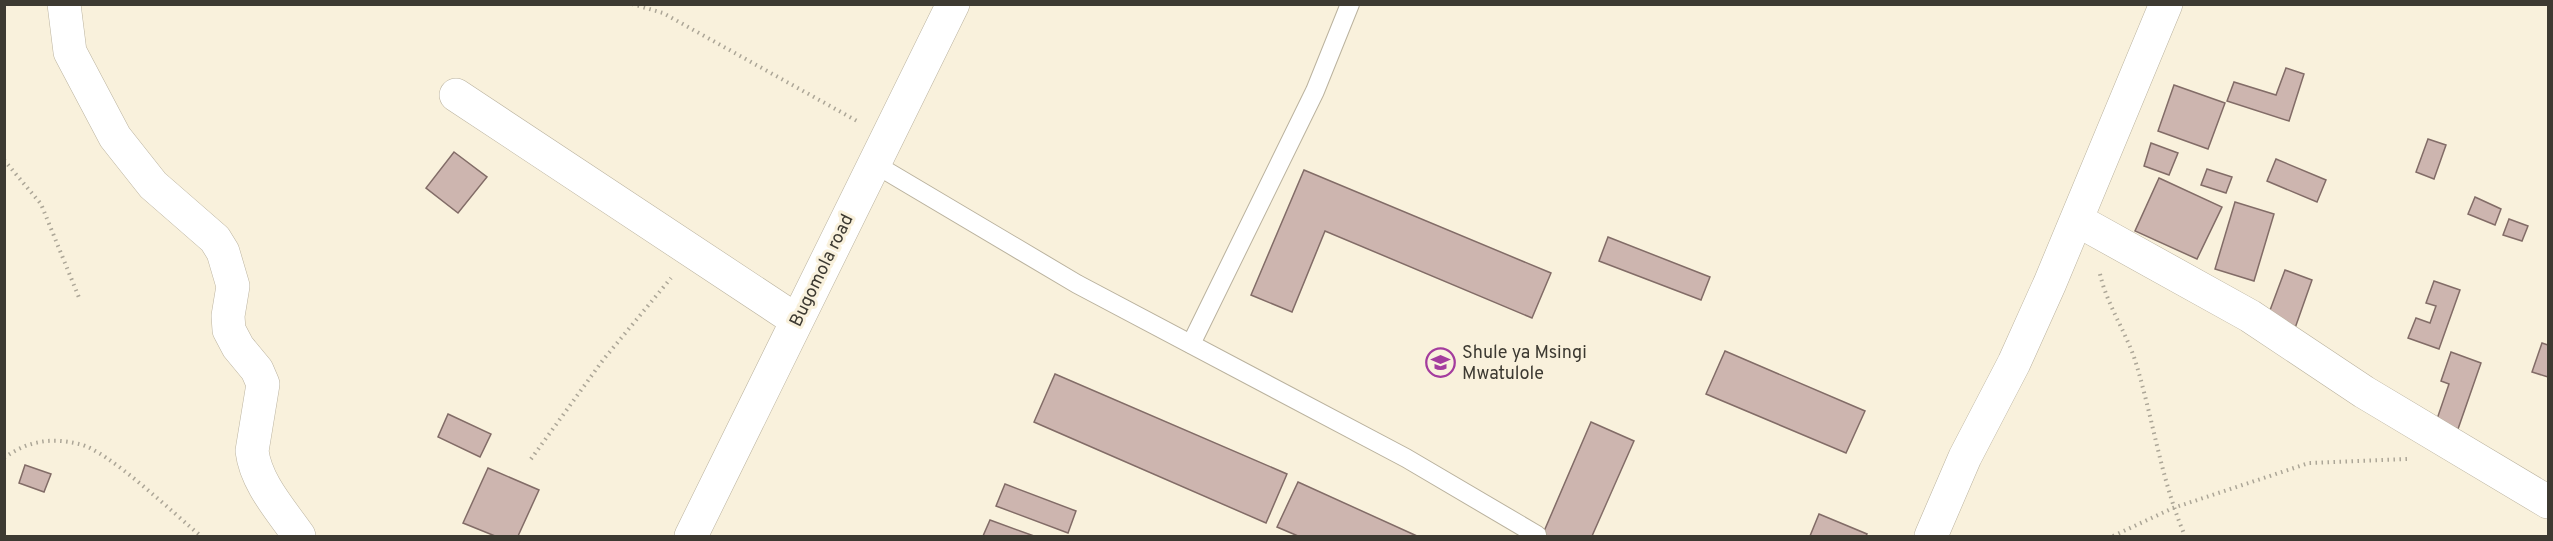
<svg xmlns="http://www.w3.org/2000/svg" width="2553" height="541" font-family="Overpass,sans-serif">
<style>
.building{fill:#cdb5af;stroke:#826c67;stroke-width:1.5}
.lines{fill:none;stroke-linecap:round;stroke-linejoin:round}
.lane-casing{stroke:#bab29e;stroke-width:20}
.street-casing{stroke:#bab29e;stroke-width:34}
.path{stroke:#aca697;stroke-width:4;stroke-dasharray:1.5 4.5;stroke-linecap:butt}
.lane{stroke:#fff;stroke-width:18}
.street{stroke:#fff;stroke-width:33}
.labels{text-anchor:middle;stroke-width:6;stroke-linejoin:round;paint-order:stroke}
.street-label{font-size:18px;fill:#3d3a32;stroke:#f9f1dc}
.poi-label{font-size:18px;fill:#3d3a32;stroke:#f9f1dc;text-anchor:start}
</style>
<rect width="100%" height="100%" fill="#f9f1dc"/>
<g class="building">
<path d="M2286,68l18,6 -15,47 -62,-20 7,-19 42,13z"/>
<path d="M2174,85l51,18 -17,46 -50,-18z"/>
<path d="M2428,139l18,6 -12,34 -18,-7z"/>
<path d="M2151,143l27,10 -9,22 -25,-9z"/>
<path d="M454,152l33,25 -29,36 -32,-25z"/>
<path d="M2276,159l50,21 -9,22 -50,-21z"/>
<path d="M2207,169l25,8 -6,16 -25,-8z"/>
<path d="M1304,170l247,103 -19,45 -207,-87 -33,81 -41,-17z"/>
<path d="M2159,178l63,29 -25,52 -62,-28z"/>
<path d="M2475,197l26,12 -6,16 -27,-11z"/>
<path d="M2235,202l39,12 -20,67 -39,-12z"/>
<path d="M2509,219l19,7 -6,15 -19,-6z"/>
<path d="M1608,237l102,40 -9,23 -102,-39z"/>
<path d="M2285,270l27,10 -18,51 -28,-10z"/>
<path d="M2434,281l26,9 -21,59 -31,-11 8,-20 14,5 6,-17 -10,-3z"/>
<path d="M2542,343l6,2v32l-16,-5z"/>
<path d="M1725,351l140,60 -19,42 -140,-59z"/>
<path d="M2451,352l30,11 -23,66 -22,-7 13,-38 -8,-3z"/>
<path d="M1055,374l232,100 -21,49 -232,-101z"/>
<path d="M448,414l43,20 -11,23 -42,-20z"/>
<path d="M1591,422l43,19 -42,95h-50z"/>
<path d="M25,465l26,9 -7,18 -25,-9z"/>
<path d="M488,468l51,22 -21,46h-23l-32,-13z"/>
<path d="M1298,482l119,54h-119l-21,-9z"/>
<path d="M1005,484l71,27 -8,22 -72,-27z"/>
<path d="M1819,514l48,20 -1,2h-56z"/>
<path d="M990,520l44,16h-51z"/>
</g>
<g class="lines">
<defs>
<g id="lane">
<path d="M873,163l204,121 329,174 131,77"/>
<path d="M1191,344l124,-253 35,-87"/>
</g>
<g id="street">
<path d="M64,4l6,48 45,85 38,48 62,54 8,13 10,34 -5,30 1,14 9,17 19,23 6,14 -11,67c4,32 29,59 47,85"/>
<path d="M456,95l340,225"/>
<path d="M2077,220l173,96 114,76 184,110"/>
<path d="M691,536l262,-532"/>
<path d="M1931,536l34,-79 49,-94 36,-80 116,-279"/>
</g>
</defs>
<use href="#lane" class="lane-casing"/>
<use href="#street" class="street-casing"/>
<g class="path">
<path d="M632,4l31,9 194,108"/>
<path d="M4,160l37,44 39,96"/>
<path d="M2100,274c7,31 25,56 35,86 18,58 26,120 50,176"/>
<path d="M4,458c23,-17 47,-21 75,-14 29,6 96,71 122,92"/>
<path d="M531,459l72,-99 68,-82"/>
<path d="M2113,536l60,-28 136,-45 99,-4"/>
</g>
<use href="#lane" class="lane"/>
<use href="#street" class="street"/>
</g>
<defs>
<symbol id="school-ring" viewBox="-11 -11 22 22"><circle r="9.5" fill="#f9f1dc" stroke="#a43c9e" stroke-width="1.5"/><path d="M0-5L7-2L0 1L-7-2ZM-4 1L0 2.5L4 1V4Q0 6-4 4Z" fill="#a43c9e"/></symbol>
</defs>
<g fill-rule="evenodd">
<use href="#school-ring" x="1424" y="346" width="33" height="33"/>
</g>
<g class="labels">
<g class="street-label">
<text transform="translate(821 270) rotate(-64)" y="6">Bugomola road</text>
</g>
<g class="poi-label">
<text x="1462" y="358">Shule ya Msingi<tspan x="1462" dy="21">Mwatulole</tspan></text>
</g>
</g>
<rect width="2553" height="541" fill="none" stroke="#3d3a32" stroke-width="12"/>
</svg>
